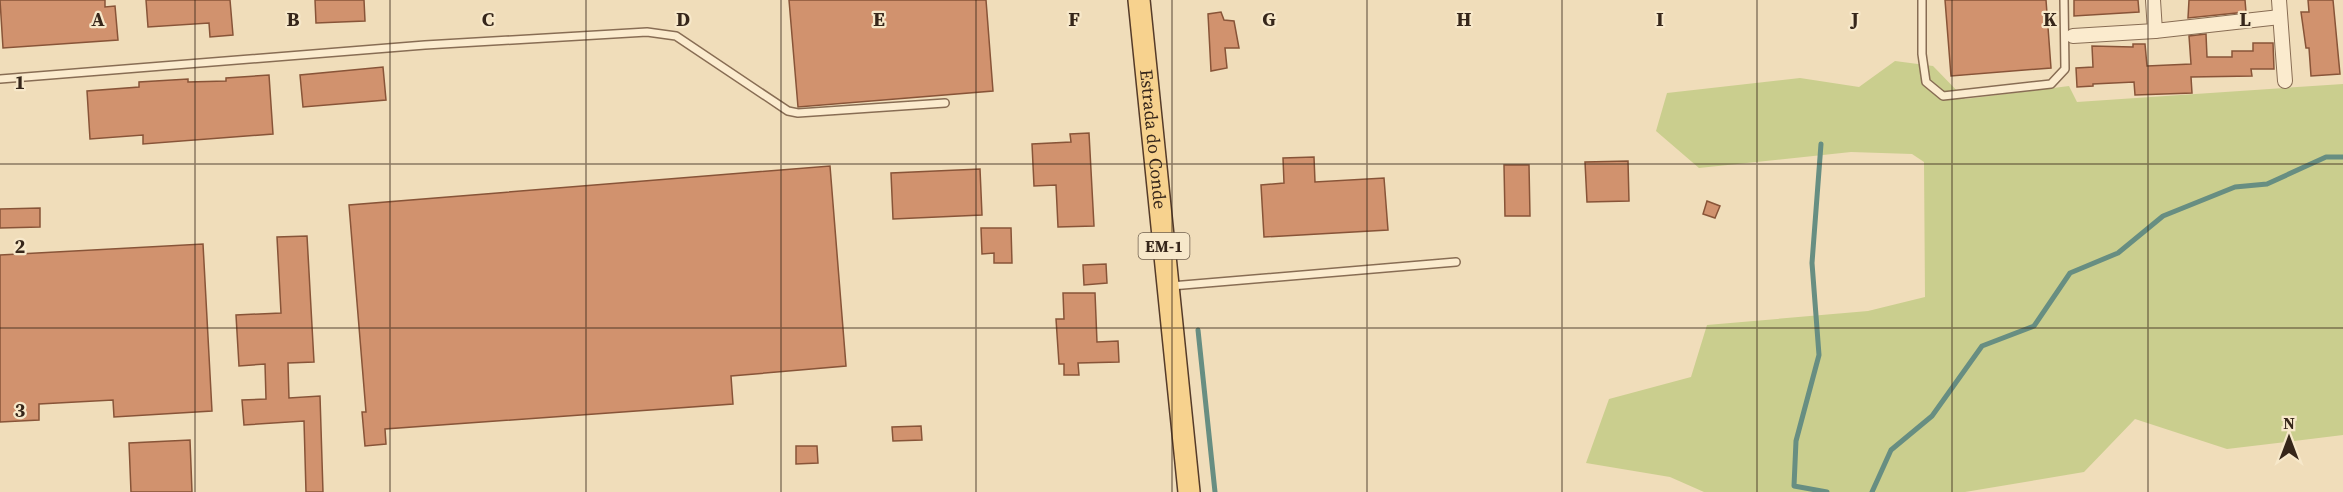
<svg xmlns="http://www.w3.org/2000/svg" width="2343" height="492" font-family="'Source Serif 4',serif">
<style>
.green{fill:#cace8e}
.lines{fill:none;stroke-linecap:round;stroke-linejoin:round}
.stream{stroke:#678e82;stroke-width:5}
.building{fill:#d1926e;stroke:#885438;stroke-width:1.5}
.service-casing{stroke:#886d54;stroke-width:10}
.minor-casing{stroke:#886d54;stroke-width:16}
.primary-casing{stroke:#553b29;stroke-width:24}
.service{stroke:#fbebce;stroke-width:7}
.minor{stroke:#fbebce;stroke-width:14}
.primary{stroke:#f7d28e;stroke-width:21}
.grid{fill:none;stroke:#36261a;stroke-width:1.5;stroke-opacity:0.55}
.labels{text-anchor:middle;stroke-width:4.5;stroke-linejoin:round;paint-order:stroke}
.shield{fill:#f7e8ca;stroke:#70604f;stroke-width:1.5}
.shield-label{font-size:16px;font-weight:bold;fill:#36261a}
.street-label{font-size:18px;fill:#36261a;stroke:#f7e8ca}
.grid-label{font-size:20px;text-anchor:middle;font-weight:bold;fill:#36261a;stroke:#f7e8ca;stroke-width:4.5;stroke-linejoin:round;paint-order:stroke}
</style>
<rect width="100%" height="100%" fill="#f0ddba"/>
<path class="green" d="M1895,61l38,5 32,33 104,-13 8,16 266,-18v351l-116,14 -92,-30 -51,53 -119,20h-261l-34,-15 -84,-14 23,-64 82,-22 16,-52 161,-14 57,-14 -1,-135 -12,-8 -61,-2 -152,16 -43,-37 11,-38 133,-15 59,9z"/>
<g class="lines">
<g class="stream">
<path d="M1821,144l-9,119 7,92 -23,86 -2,45 33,6"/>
<path d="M1198,330l17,162"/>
<path d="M1872,492l19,-42 41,-34 50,-70 52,-20 36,-53 48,-20 45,-37 72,-29 32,-3 59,-27h17"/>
</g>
</g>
<g class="building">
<path d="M0,0h105v7l10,-1 3,34 -115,8z"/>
<path d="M146,0h84l3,35 -23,2 -1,-14 -61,4z"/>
<path d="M315,0h49l1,21 -49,2z"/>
<path d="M789,0h197l7,91 -195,16z"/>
<path d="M1945,0h101l5,68 -100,8z"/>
<path d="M2074,0h64l1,12 -65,4z"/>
<path d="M2189,0h56l1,12 -58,6z"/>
<path d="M2308,0h25l7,74 -29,2 -2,-28h-3l-5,-36h8z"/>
<path d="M1221,12l3,8 10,1 5,27h-14l2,20 -16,3 -3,-57z"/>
<path d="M2206,34l1,23h25v-6h21v-8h20l1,26h-23l1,7 -61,1 1,16 -57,2 -1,-13 -41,2v2l-16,1 -1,-19 17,-1 -1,-21 41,1v-3h12l2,22 44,-2 -2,-28z"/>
<path d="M383,67l3,33 -83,7 -3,-32z"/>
<path d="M269,75l4,59 -130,10v-9l-53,4 -3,-48 52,-4v-5l49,-3v3l38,-1v-3z"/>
<path d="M1089,133l5,93 -36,1 -2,-42 -22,1 -2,-42 39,-2 -1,-8z"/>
<path d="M1314,157l1,25 69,-4 4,52 -124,7 -3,-52 23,-2 -1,-25z"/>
<path d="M1628,161l1,40 -42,1 -2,-40z"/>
<path d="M1504,165h25l1,51h-25z"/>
<path d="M830,166l16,200 -115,10 2,28 -348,25 1,15 -21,2 -3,-34h4l-17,-207z"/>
<path d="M980,169l2,46 -89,4 -2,-46z"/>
<path d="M1707,201l13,5 -5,12 -12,-4z"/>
<path d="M40,208v19l-40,1v-19z"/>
<path d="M981,228h30l1,35h-18v-10l-12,1z"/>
<path d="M307,236l7,126 -26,1 1,35 31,-2 3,96h-17l-2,-71 -60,4 -2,-25 24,-1 -1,-35 -26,2 -3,-51 45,-2 -4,-76z"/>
<path d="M203,244l9,167 -98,6 -1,-17 -74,4v16l-39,2v-167z"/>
<path d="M1106,264l1,19 -23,2 -1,-20z"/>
<path d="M1063,293h32l2,49 21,-1 1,21 -41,1 1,12h-15v-11h-5l-3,-45h8z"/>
<path d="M921,426l1,14 -29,1 -1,-14z"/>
<path d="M190,440l2,52h-61l-2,-49z"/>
<path d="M796,446h21l1,17 -22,1z"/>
</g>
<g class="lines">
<defs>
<g id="service">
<path d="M1922,0v54l4,28 17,14 108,-12 14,-15 -1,-69"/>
<path d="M0,79l425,-34 222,-13 29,4 112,75 10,2 147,-10"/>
<path d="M1171,286l285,-24"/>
</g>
<g id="minor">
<path d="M2153,0l2,31"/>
<path d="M2279,0l6,81"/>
<path d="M2073,36l82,-5 125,-14"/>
</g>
<g id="primary">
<path id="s1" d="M1139,0l50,492"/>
</g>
</defs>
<use href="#service" class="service-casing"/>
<use href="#minor" class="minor-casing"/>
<use href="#primary" class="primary-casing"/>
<use href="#service" class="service"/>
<use href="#minor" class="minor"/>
<use href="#primary" class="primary"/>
</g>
<path class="grid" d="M195,0v492M390,0v492M586,0v492M781,0v492M976,0v492M1172,0v492M1367,0v492M1562,0v492M1757,0v492M1952,0v492M2148,0v492M0,164h2343M0,328h2343"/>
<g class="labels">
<rect class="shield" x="1138.5" y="233" width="51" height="26" rx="4.5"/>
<g class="shield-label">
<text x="1164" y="252">EM-1</text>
</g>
<g class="street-label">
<text dy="6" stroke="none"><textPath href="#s1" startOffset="140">Estrada do Conde</textPath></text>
</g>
</g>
<g class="grid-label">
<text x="98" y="26">A</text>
<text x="293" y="26">B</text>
<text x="488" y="26">C</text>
<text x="683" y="26">D</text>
<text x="879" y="26">E</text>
<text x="1074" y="26">F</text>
<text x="1269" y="26">G</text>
<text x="1464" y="26">H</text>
<text x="1660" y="26">I</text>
<text x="1855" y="26">J</text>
<text x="2050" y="26">K</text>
<text x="2245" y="26">L</text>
<text x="20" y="89">1</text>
<text x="20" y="253">2</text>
<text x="20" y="417">3</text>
</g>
<g transform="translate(2289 438)" stroke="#f7e8ca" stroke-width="4.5" paint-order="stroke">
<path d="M0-4.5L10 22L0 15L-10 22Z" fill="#36261a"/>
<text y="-9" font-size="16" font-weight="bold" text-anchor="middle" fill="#36261a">N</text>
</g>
</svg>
